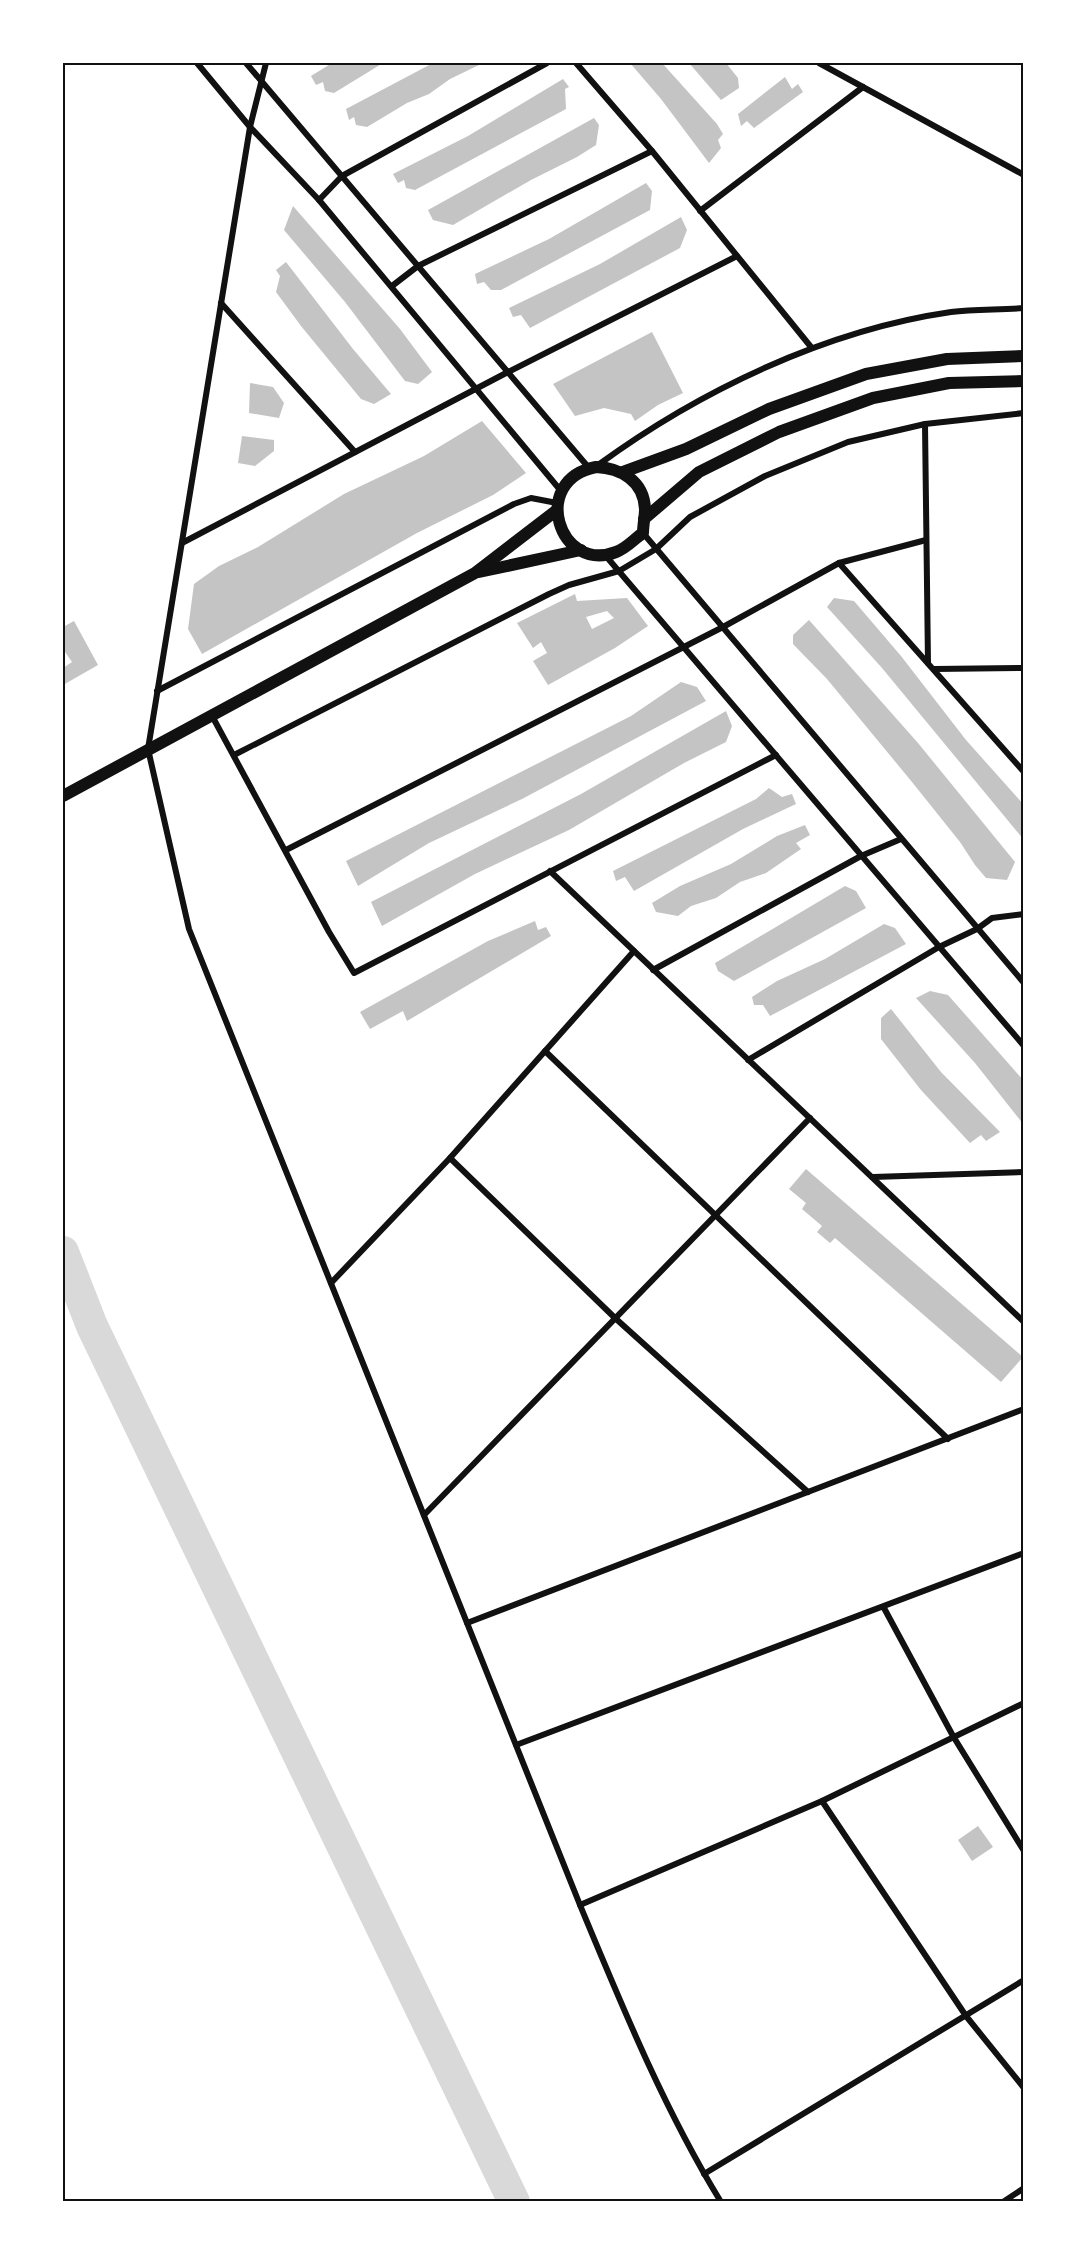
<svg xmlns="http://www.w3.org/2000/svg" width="1087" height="2265" font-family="'DM Sans',sans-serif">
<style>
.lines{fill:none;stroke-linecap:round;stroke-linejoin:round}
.river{stroke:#d9d9d9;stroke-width:32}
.building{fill:#c4c4c4;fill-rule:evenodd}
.minor{stroke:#111;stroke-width:6}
.secondary{stroke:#111;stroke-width:12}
.neatline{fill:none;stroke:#111;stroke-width:2}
</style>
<rect width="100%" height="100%" fill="#fff"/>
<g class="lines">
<path class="river" d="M63,1252l29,74 422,876"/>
</g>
<g class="building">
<path d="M332,63h51l-49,30 -9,-2 -2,-9 -7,3 -5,-9z"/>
<path d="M433,63h50l-33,16 -21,15 -22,9 -40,24 -11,-2 -2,-8 -5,3 -3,-11z"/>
<path d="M630,63h32l55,61 6,10 -5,6 3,8 -12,15 -48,-64z"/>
<path d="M689,63h37l12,15 1,10 -18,12z"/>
<path d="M785,77l7,12 6,-5 5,8 -49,36 -7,-7 -6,5 -3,-12z"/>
<path d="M563,79l6,8 -4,2 1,20 -151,81 -9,-2 -2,-8 -6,3 -5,-9 75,-38z"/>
<path d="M594,118l5,7 -3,20 -19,12 -46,23 -78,45 -20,-5 -5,-10z"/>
<path d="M646,183l6,8 -2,19 -149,80h-10l-7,-8 -7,2 -2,-10 74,-35z"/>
<path d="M293,206l107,123 32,43 -14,12 -13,-3 -60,-79 -61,-72z"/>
<path d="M681,217l6,13 -7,18 -150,80 -9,-13 -8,2 -4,-9 91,-44z"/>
<path d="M286,262l67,87 38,45 -17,10 -13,-5 -60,-73 -25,-34 4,-16 -4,-6z"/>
<path d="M652,332l31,61 -25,12 -23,16 -4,-7 -27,-6 -29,8 -22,-32z"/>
<path d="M250,383l23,4 11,16 -5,15 -30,-5z"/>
<path d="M482,421l44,52 -33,22 -76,38 -215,121 -14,-25 6,-45 25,-18 39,-19 86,-53 80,-38z"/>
<path d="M242,436l32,4v11l-19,15 -17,-3z"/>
<path d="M575,594l2,7 50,-3 21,28 -33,22 -67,37 -15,-24 14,-8 -6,-11 -8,6 -16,-25zM607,611l7,7 -22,11 -6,-12z"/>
<path d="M834,598l20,3 47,55 65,84 58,65v35l-142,-172 -55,-61z"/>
<path d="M809,620l109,123 97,119 -8,18 -21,-2 -11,-13 -15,-23 -48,-60 -85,-103 -34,-35v-9z"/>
<path d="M74,621l24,44 -35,20v-17l9,-6 -9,-13v-22z"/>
<path d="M681,682l16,5 9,14 -184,98 -93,44 -71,43 -12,-25 285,-145z"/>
<path d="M726,711l6,15 -6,16 -42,21 -115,67 -94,44 -93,52 -11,-24 210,-108z"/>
<path d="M769,788l13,9 10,-3 4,10 -53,25 -109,62 -9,-14 -9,4 -3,-10 143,-72z"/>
<path d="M805,825l5,10 -14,8 5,6 -35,24 -26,9 -24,16 -25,8 -13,10 -22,-4 -4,-9 28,-17 51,-22 46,-28z"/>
<path d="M845,886l11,5 10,17 -132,73 -16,-10 -3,-8z"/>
<path d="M535,921l3,9 8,-3 5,9 -144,85 -4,-10 -33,18 -10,-17 128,-71z"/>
<path d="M884,924l11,4 11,16 -136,72 -7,-11h-9l-2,-8 25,-16 48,-22z"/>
<path d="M930,991l18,4 76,86v44l-49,-62 -59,-65z"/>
<path d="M891,1009l50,63 59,60 -14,9 -5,-6 -11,8 -49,-53 -40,-51v-21z"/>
<path d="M806,1169l217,188 -22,25 -166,-144 -5,5 -13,-11 5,-6 -20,-17 4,-6 -17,-14z"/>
<path d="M978,1826l15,21 -21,14 -14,-21z"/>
</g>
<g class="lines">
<g class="minor">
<path d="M197,63l53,64 69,73 242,291"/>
<path d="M246,63l343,405"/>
<path d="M266,63l-16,64 -102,622 41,180 391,976c42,101 84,204 141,297"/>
<path d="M576,63l76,88 159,196"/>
<path d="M819,63l205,112"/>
<path d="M319,200l23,-24 205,-113"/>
<path d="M700,211l163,-124"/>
<path d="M392,286l26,-20 234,-115"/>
<path d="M221,303l134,149"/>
<path d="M925,424l3,239"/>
<path d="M598,465c101,-74 228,-135 353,-153 24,-3 49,-2 73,-4"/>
<path d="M643,533l381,450"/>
<path d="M182,543l326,-171 229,-116"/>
<path d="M605,555l419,491"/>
<path d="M839,563l185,209"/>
<path d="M934,669l90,-1"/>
<path d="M157,691l357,-187 17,-6 26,5"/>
<path d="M211,714l118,218 25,41 422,-218"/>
<path d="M234,755l315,-161 20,-9 50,-14 37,-22 34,-32 75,-41 83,-34 77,-18 99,-11"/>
<path d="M286,850l437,-223 116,-64 87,-23"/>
<path d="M550,871l474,451"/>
<path d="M653,970l208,-114 40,-17"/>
<path d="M545,1051l403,388"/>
<path d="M748,1060l191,-113 38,-18 15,-11 32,-4"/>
<path d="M450,1158l165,160 193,174"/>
<path d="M873,1177l151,-5"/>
<path d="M331,1283l119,-125 184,-207"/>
<path d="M424,1515l386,-397"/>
<path d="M884,1608l69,128 71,115"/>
<path d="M467,1623l557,-214"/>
<path d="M516,1745l508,-192"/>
<path d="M822,1801l144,215 58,72"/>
<path d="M580,1905l242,-104 202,-98"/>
<path d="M704,2174l320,-194"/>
<path d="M1003,2202l21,-14"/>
</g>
<g class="secondary">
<path d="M596,467c25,1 48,14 49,42 0,8 -2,16 -2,24 -9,6 -16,15 -27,19 -57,22 -87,-72 -20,-85z"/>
<path d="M623,472l63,-23 83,-40 97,-35 81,-15 77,-3"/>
<path d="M644,519l55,-47 80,-40 94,-34 76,-15 75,-2"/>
<path d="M479,572l102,-22"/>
<path d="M63,796l412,-223 82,-63"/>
</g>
</g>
<rect width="1087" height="2265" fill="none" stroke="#ffffff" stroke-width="129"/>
<rect x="64" y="64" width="958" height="2136" class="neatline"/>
</svg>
